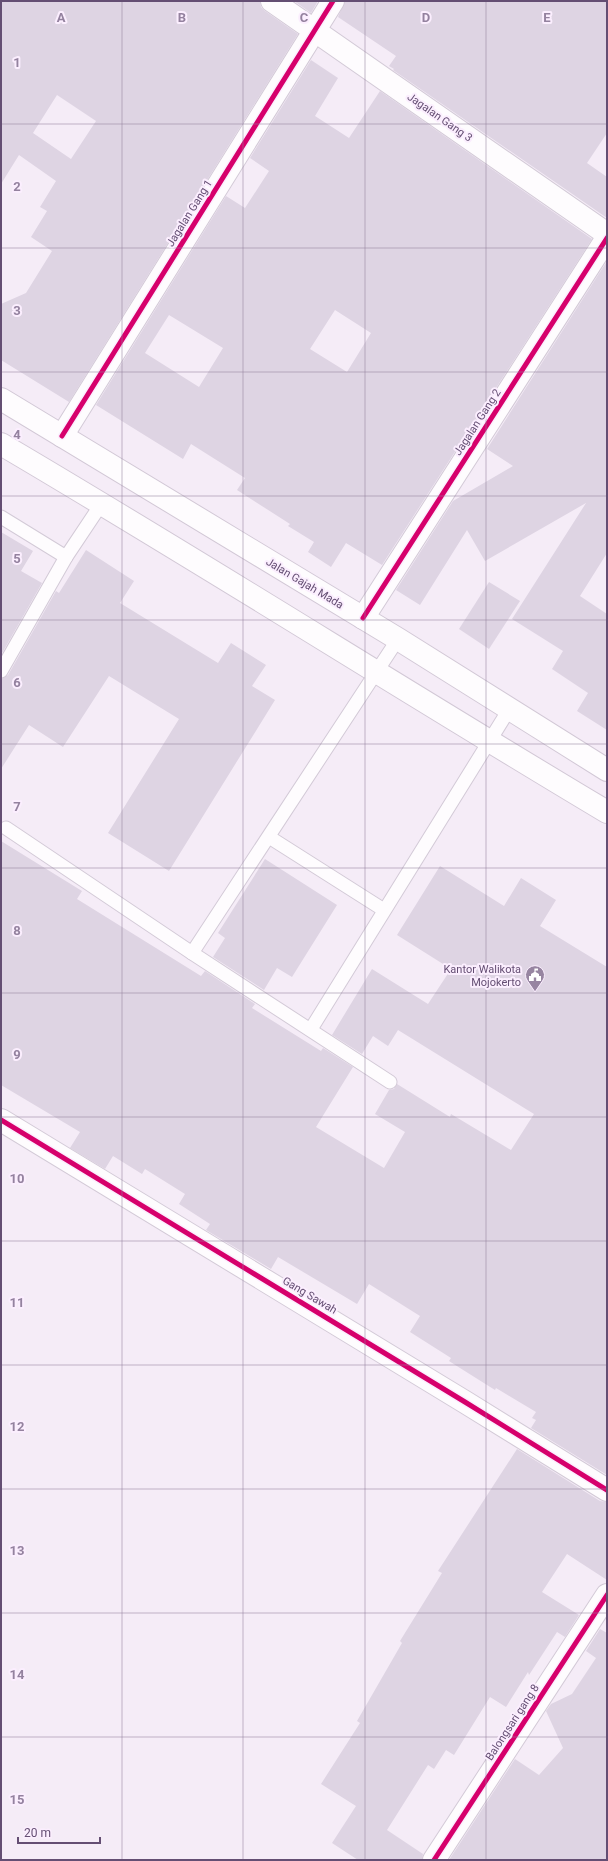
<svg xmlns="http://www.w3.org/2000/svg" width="608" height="1861" font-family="Roboto,sans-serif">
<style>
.building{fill:#ded4e3;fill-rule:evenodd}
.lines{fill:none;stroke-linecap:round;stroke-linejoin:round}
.service-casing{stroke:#d3cad7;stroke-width:15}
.minor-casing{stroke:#d3cad7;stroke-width:24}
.secondary-casing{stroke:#d2c8d6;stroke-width:24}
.service{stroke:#fefcfe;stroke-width:13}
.minor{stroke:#fefcfe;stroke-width:22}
.secondary{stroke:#fefcfe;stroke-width:22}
.cycleway-casing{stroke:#fbeefe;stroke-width:8}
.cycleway{stroke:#d6006c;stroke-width:5}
.grid{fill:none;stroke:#94829f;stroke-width:1;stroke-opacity:0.55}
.labels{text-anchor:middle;stroke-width:4;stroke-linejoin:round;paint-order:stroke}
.street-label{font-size:11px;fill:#644e73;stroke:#fbeefe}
.poi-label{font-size:11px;fill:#644e73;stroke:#fbeefe;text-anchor:end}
.grid-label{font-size:13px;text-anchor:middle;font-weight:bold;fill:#94829f;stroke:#fbeefe;stroke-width:4;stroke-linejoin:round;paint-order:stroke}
</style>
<rect width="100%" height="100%" fill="#f5ecf7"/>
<g class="building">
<path d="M1,1h259l1,6 4,4 33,23 -229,368 -68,-42v-56l25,-11 26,-42 -21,-14 16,-26 -7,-4 16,-26 -37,-26 -18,29zM57,95l39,26 -25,38 -38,-26z"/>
<path d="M294,1h24l-7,12z"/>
<path d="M345,1h262v132l-20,30 20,14v41l-214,-148 1,-1 -5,-3 7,-10 -58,-39z"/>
<path d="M311,60l27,18 -23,38 34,22 31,-47 212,148 -210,326 -36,-22 -15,24 -23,-15 6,-10 -26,-16 2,-2 -53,-34 8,-12 -54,-34 -8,15 -87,-54 130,-209 19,12 24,-37 -19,-13zM335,310l36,23 -24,39 -37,-23zM169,315l54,33 -24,39 -54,-34z"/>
<path d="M607,261v292l-27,43 27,18v116l-30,-19 11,-18 -36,-24 11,-18 -51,-32 74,-116 -101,58 -18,-31 -47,75 -24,-15 57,-89 60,-35 -26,-17z"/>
<path d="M1,532l32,19 -12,20 21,12 -41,72z"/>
<path d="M86,550l48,31 -14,22 98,60 13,-20 35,22 -14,21 23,14 -106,171 -61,-38 71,-114 -70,-43 -46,71 -34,-22 -28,44v-90l7,-4 48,-84 3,2z"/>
<path d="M489,582l31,19 -31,48 -30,-20z"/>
<path d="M1,841l81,50 -5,8 124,77 4,-5 50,33 -3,4 69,43 2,-3 30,19 -37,60 68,41 21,-36 -30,-18 14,-24 5,-1 3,-5 53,33 1,-3 60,36 23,-36 -136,-84 -10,16 -15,-10 -11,18 -30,-19 40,-66 56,35 23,-35 -54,-34 43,-69 64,40 17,-28 35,22 -16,26 67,41v508l-76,-47 5,-8 -4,-2 4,-6 -40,-24 -1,2 -35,-22 -11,-7 2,-3 -41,-26 10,-16 -51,-32 -12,20 -79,-47 -7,12 -65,-39 4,-6 -31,-20 6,-10 -40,-25 -3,5 -29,-18 -8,13 -35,-21 10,-16 -79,-47z"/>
<path d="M265,859l72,46 -45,72 -15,-9 -13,22 -51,-33 12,-19 -7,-5z"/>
<path d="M517,1449l83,52 7,1v78l-40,-26 -25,38 37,23 -14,22 -8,-5 -28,43 -1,-3 -22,35 -16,-10 -36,58 -8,-5 -12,19 -6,-4 -41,65 36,24 -1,6h-64l-26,-17 24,-37 -35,-22 39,-61 -3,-2 45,-78 -2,-2 42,-68 -4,-2z"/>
<path d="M600,1629l7,4v227h-158l66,-101 24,16 24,-27 -17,-37 5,-7 21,-10 24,-36 -10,-7z"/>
</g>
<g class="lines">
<defs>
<g id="service">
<path d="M1,517l65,40"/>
<path d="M1,671l65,-114 36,-54"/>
<path d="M6,828l186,125 198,129"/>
<path d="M269,837l115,73"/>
<path d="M192,953l206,-314"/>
<path d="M311,1029l199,-321"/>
</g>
<g id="minor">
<path d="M272,1l335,233"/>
<path d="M62,436l271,-435"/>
<path d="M363,618l244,-380"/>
<path d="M1,1120l464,282 142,88"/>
<path d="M434,1860l173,-265"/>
</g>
<g id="secondary">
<path d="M1,399l397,240 209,131"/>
<path d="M1,444c204,120 403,247 606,368"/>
</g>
</defs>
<use href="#service" class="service-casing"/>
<use href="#minor" class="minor-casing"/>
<use href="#secondary" class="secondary-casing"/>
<use href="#service" class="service"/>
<use href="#minor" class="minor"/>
<use href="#secondary" class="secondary"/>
<defs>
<g id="cycleway">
<path d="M62,436l271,-435"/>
<path d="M363,618l244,-380"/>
<path d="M1,1120l464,282 142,88"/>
<path d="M434,1860l173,-265"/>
</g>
</defs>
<use href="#cycleway" class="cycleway-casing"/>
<use href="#cycleway" class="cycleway"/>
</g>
<path class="grid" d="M122,1v1859M243,1v1859M365,1v1859M486,1v1859M1,124h606M1,248h606M1,372h606M1,496h606M1,620h606M1,744h606M1,868h606M1,993h606M1,1117h606M1,1241h606M1,1365h606M1,1489h606M1,1613h606M1,1737h606"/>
<defs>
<symbol id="civic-pin" viewBox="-11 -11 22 30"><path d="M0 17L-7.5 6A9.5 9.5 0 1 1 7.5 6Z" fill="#9785a1" stroke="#fbeefe"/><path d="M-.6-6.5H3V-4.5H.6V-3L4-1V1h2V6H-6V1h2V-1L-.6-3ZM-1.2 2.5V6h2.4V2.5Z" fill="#fff"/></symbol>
</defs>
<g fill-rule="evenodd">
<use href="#civic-pin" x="524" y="964" width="22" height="30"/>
</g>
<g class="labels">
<g class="street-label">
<text transform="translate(440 117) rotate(35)" y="4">Jagalan Gang 3</text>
<text transform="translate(189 213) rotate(-58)" y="4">Jagalan Gang 1</text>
<text transform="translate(477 422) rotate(-57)" y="4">Jagalan Gang 2</text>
<text transform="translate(305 583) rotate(31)" y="4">Jalan Gajah Mada</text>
<text transform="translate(310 1295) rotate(31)" y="4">Gang Sawah</text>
<text transform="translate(512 1722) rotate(-57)" y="4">Balongsari gang 8</text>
</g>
<g class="poi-label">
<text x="521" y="973">Kantor Walikota<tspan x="521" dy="13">Mojokerto</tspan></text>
</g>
</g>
<g class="grid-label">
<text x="61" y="22">A</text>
<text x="182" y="22">B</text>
<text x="304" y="22">C</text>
<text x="426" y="22">D</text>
<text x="547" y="22">E</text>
<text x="17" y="67">1</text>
<text x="17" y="191">2</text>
<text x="17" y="315">3</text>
<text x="17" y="439">4</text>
<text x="17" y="563">5</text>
<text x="17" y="687">6</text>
<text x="17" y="811">7</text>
<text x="17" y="935">8</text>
<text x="17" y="1059">9</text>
<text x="17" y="1183">10</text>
<text x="17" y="1307">11</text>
<text x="17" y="1431">12</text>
<text x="17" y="1555">13</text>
<text x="17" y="1679">14</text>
<text x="17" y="1804">15</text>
</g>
<rect width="608" height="1861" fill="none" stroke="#644e73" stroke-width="4"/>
<path d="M18 1837v6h82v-6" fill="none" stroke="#644e73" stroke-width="2"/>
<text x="24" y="1837" font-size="12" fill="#644e73" stroke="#fbeefe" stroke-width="3" paint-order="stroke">20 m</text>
</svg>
